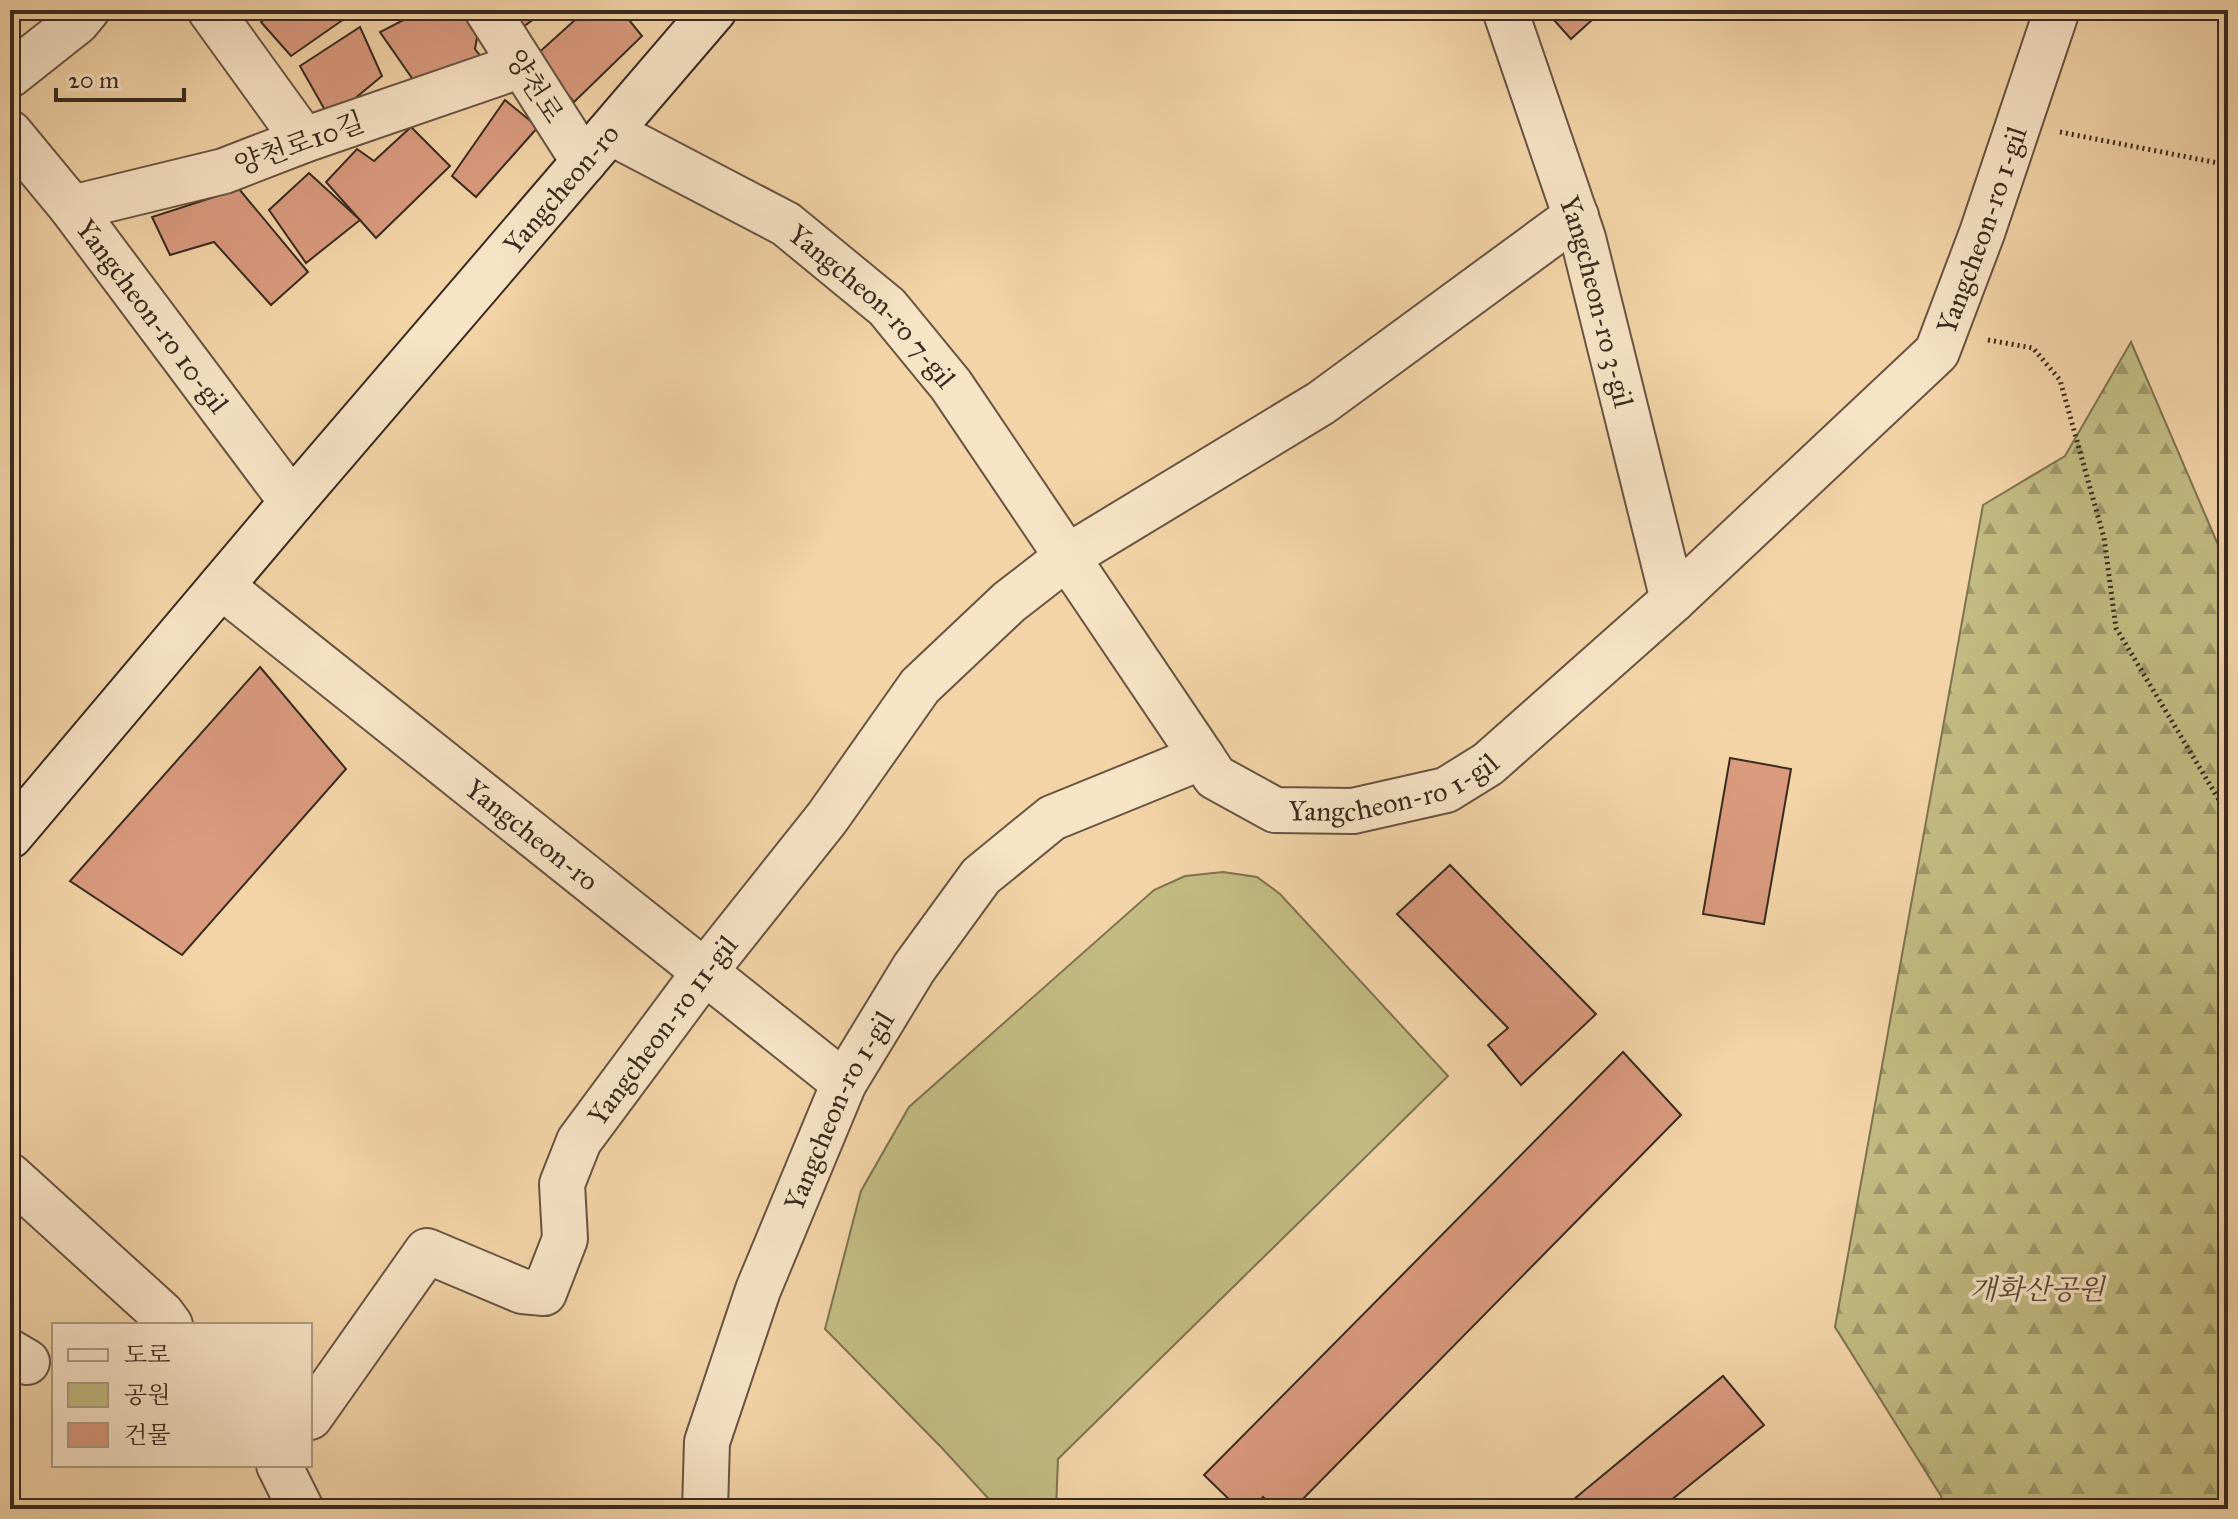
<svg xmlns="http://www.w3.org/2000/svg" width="2238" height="1519" font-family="'IM FELL Great Primer','Noto Serif KR',serif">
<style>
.green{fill:#c3bb82;stroke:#7e7250;stroke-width:2}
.forest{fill:url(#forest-firs);stroke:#7e7250;stroke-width:2}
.building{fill:#d99a7e;stroke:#3a2a1f;stroke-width:2}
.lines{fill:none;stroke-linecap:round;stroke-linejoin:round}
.street-casing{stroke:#685441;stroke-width:48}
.secondary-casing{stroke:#3a2a1f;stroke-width:48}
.path{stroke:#3a2a1f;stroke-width:5;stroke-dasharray:2 4;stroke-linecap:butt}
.street{stroke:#f7e3c6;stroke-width:44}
.secondary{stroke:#f7e3c6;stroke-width:44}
.labels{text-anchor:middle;stroke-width:7;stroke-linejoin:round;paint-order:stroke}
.street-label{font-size:28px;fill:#3a2a1f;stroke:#f7e3c6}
.park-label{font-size:28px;font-style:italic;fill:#554733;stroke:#f7e3c6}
</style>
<defs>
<pattern id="forest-firs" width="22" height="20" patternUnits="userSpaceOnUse" patternTransform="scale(2)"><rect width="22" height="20" fill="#c3bb82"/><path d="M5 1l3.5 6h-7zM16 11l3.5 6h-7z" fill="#9f986a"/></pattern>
</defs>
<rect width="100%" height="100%" fill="#f2d4a7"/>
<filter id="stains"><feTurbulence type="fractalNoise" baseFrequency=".0025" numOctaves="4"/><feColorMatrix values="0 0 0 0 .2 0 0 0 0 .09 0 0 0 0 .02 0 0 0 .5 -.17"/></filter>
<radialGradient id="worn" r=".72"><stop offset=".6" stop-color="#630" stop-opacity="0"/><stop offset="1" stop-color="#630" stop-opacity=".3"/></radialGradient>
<path class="green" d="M1223,872l34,5 23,17 168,182 -390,383 -2,50h-58l-57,-62 -116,-118 36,-138 48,-84 245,-217 31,-14z"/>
<path class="forest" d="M2131,342l97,226v941h-284l-3,-13 -106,-169 148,-822 82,-49z"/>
<g class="building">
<path d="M275,10h82l-66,46 -30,-34z"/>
<path d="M439,10h30l10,16 -4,23 10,13 -62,32 -43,-62 41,-21 8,6z"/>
<path d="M512,10h34l-23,17z"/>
<path d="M586,10h35l21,26 -68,66 -39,-46z"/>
<path d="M1545,10h58l-32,29z"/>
<path d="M360,27l22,49 -52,43 -30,-53z"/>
<path d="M505,100l33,27 -62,70 -24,-21z"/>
<path d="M411,127l39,39 -74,72 -50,-56 31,-33 17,12z"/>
<path d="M309,173l51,47 -54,43 -37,-53z"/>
<path d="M239,189l69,83 -37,33 -57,-63 -44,13 -18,-38z"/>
<path d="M260,667l86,102 -164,186 -112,-74z"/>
<path d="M1730,758l61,11 -27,155 -61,-10z"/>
<path d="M1450,865l146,149 -75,71 -33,-40 20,-17 -111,-114z"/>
<path d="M1623,1052l58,63 -388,394h-17l-13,-12 -11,12h-13l-35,-34z"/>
<path d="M1723,1376l41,49 -104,84h-98z"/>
</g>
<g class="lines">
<defs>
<g id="street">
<path d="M210,10l94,130"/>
<path d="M487,10l97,152"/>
<path id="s1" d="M1505,10l78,228 90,362"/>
<path d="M10,75l67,-53 10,-12"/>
<path id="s2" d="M610,132l176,92 101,83 64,78 251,372"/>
<path id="s3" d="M10,133l62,75 220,294"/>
<path d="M72,208l152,-37 80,-31 218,-75"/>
<path id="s4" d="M221,586l623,497"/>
<path d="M10,1176l152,138 8,11"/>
<path d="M10,1352l17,10"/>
<path id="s5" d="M310,1417l117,-166 95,40 22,2 21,-54 -3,-55 17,-43 127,-171 121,-152 93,-132 89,-84 58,-45 254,-154 255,-187"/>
<path d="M279,1465l22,44"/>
<path id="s6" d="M705,1509l2,-67 51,-152 86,-207 70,-115 67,-92 71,-58 150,-61 13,20 60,33 78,1 93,-21 42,-26 185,-164 264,-248 45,-119 75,-223"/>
</g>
<g id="secondary">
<path id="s7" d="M10,836l282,-334 422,-492"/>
</g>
</defs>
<use href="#street" class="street-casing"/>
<use href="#secondary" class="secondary-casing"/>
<g class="path">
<path d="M2060,132l168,33"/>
<path d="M1988,340l45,8 27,32 44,158 12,90 112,187"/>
</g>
<use href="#street" class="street"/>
<use href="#secondary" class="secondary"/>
</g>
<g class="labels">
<g class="street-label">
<text transform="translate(535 86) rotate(57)" y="10">양천로</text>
<text transform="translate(299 143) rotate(-20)" y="10">양천로10길</text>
<text dy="10" stroke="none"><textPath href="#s7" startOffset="850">Yangcheon-ro</textPath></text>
<text dy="10" stroke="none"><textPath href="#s6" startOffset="2008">Yangcheon-ro 1-gil</textPath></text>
<text dy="10" stroke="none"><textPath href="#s1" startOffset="306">Yangcheon-ro 3-gil</textPath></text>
<text dy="10" stroke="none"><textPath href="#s2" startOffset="318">Yangcheon-ro 7-gil</textPath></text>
<text dy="10" stroke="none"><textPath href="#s3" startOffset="232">Yangcheon-ro 10-gil</textPath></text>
<text dy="10" stroke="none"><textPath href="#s6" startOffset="1168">Yangcheon-ro 1-gil</textPath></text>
<text dy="10" stroke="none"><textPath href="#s4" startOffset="398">Yangcheon-ro</textPath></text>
<text dy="10" stroke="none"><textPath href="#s5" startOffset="626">Yangcheon-ro 11-gil</textPath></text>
<text dy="10" stroke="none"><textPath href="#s6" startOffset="424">Yangcheon-ro 1-gil</textPath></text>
</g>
<g class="park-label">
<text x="2037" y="1299">개화산공원</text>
</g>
</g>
<rect width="2238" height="1519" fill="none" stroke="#f2d4a7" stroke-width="40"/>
<rect x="12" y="12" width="2214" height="1495" fill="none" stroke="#3a2a1f" stroke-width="4"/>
<rect x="20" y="20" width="2198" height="1479" fill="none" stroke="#3a2a1f" stroke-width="2"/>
<rect x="52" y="1323" width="260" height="144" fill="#f7e3c6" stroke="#ab9983" stroke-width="2"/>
<rect x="68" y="1349" width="40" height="12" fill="#f7e3c6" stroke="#ab9983" stroke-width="2"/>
<text x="124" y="1363" font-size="24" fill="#3a2a1f">도로</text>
<rect x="68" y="1383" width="40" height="24" fill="#c3bb82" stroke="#ab9983" stroke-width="2"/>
<text x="124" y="1403" font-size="24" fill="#3a2a1f">공원</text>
<rect x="68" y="1423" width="40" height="24" fill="#d99a7e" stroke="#ab9983" stroke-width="2"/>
<text x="124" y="1443" font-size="24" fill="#3a2a1f">건물</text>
<path d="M56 88v12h128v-12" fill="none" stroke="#3a2a1f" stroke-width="4"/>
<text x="68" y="88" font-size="24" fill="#3a2a1f" stroke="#f7e3c6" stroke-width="6" paint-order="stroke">20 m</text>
<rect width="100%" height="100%" filter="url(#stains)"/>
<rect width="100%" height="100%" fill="url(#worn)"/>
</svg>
